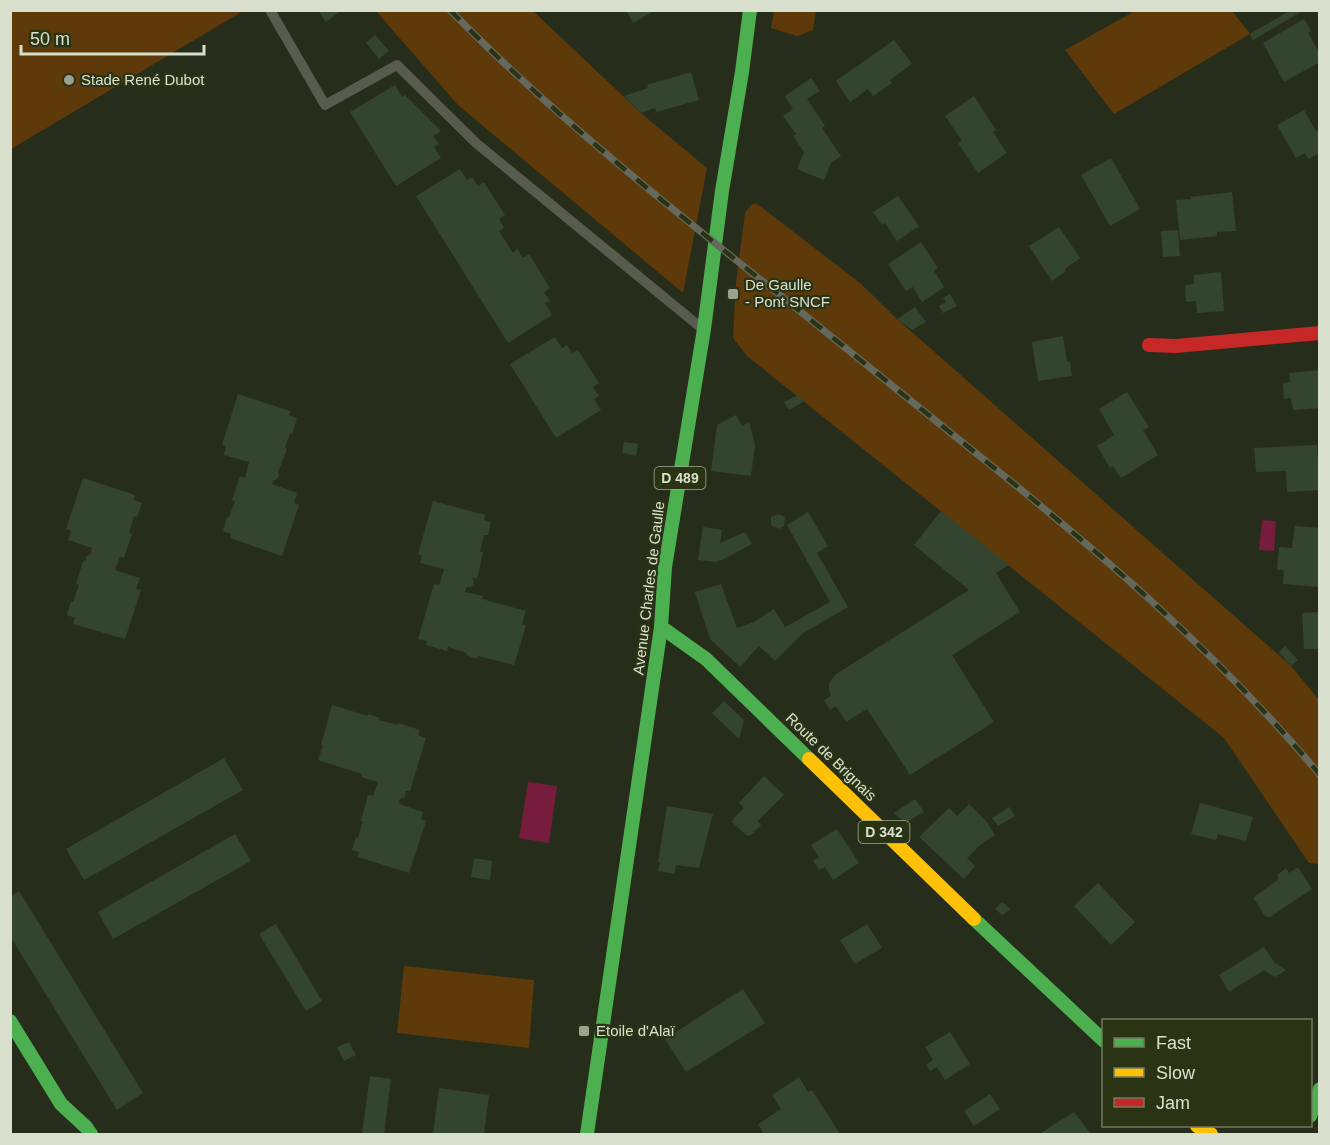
<svg xmlns="http://www.w3.org/2000/svg" width="1330" height="1145" font-family="Arial,sans-serif">
<style>
.green{fill:#5e3a0a}
.water{fill:#761c3c}
.building{fill:#33452e}
.lines{fill:none;stroke-linecap:round;stroke-linejoin:round}
.lane{stroke:#575c4f;stroke-width:10}
.fast{stroke:#4caf50;stroke-width:14}
.slow{stroke:#ffc107;stroke-width:14}
.jam{stroke:#c62828;stroke-width:14}
.rail-casing{stroke:#65685d;stroke-width:7}
.rail{stroke:#2a3414;stroke-width:4.5;stroke-dasharray:14;stroke-linecap:butt}
.poi-dot{fill:#9aa18f;stroke:#2a3414;stroke-width:2}
.labels{text-anchor:middle;stroke-width:4.5;stroke-linejoin:round;paint-order:stroke}
.shield{fill:#2a3414;stroke:#a4ac96;stroke-width:1.5}
.shield-label{font-size:14px;font-weight:bold;fill:#d8e0cd}
.poi-label{font-size:15px;fill:#d8e0cd;stroke:#2a3414;text-anchor:start}
.street-label{font-size:15px;fill:#d8e0cd;stroke:#2a3414}
</style>
<rect width="100%" height="100%" fill="#272d1b"/>
<g class="green">
<path d="M11,10h232v1l-232,138z"/>
<path d="M376,11h157l108,102 66,55 -24,125 -225,-188z"/>
<path d="M774,11h42l-3,19 -16,6 -26,-8z"/>
<path d="M1135,11h97l18,23 -136,80 -49,-64z"/>
<path d="M756,203l104,80 37,36 394,347 28,34v164l-10,-1 -85,-125 -477,-382 -14,-18 3,-55 9,-70 6,-8z"/>
<path d="M404,966l130,14 -5,68 -132,-15z"/>
</g>
<g class="water">
<path d="M1262,520l14,1 -2,30 -15,-1z"/>
<path d="M528,782l29,4 -8,57 -30,-5z"/>
</g>
<g class="building">
<path d="M318,10h19l2,2 -13,10z"/>
<path d="M626,10h30l-23,13z"/>
<path d="M1291,10h9l1,2 -48,28 -3,-6z"/>
<path d="M1304,19l7,12 -3,2 12,21v8l-36,20 -21,-39z"/>
<path d="M375,35l14,16 -10,8 -13,-16z"/>
<path d="M894,40l18,24 -22,16 2,3 -19,13 -5,-7 -18,13 -14,-21z"/>
<path d="M691,72l8,28 -43,12 -1,-4 -14,5 -17,-17 24,-8 -1,-3z"/>
<path d="M811,78l9,13 -13,8 18,27 -3,2 19,28 -10,7 -7,17 -27,-11 7,-17 -11,-16 3,-2 -13,-18 10,-7 -8,-13z"/>
<path d="M395,85l7,12 3,-2 36,36 -8,5 6,8 -5,3 7,11 -45,28 -46,-74z"/>
<path d="M974,96l22,34 -3,2 14,21 -29,20 -20,-30 4,-2 -17,-25z"/>
<path d="M1304,110l12,21 4,-2v24l-12,6 -3,-6 -9,5 -19,-33z"/>
<path d="M1111,158l29,51 -30,17 -29,-51z"/>
<path d="M460,169l7,11 5,-3 6,9 6,-4 21,33 -6,4 5,9 -5,3 14,22 4,-4 6,9 6,-4 21,34 -6,4 6,9 -5,2 7,12 -44,28 -92,-147z"/>
<path d="M1232,192l4,39 -19,1v4l-37,4 -4,-40 15,-1 -1,-2z"/>
<path d="M898,196l21,30 -22,15 -12,-18 -3,2 -9,-13z"/>
<path d="M1059,227l21,31 -15,11 1,2 -14,10 -23,-35z"/>
<path d="M1178,230l2,26 -17,1 -2,-26z"/>
<path d="M921,242l17,26 -4,3 10,16 -22,15 -9,-15 -7,4 -18,-27z"/>
<path d="M1221,272l3,39 -27,2 -1,-12 -10,1 -1,-17 9,-1v-9z"/>
<path d="M950,294l7,12 -14,7 -4,-7 7,-4 -3,-4z"/>
<path d="M915,307l11,15 -14,8 -15,-11z"/>
<path d="M1063,336l4,26h3l2,14 -34,5 -6,-39z"/>
<path d="M555,337l7,11 5,-3 5,8 6,-3 21,33 -6,4 6,9 -5,3 7,11 -45,28 -46,-74z"/>
<path d="M1320,370v38l-27,2 -2,-12 -7,1 -1,-16 7,-1 -1,-9z"/>
<path d="M1127,392l22,35 -6,3 15,25 -37,23 -8,-12 -3,2 -13,-22 17,-11 -15,-26z"/>
<path d="M238,394l52,17 -1,4 8,3 -5,16 -2,-1 -5,15 2,1 -9,23 1,4 -2,3 -4,2 -1,3 25,9 -3,10 5,2 -17,51 -52,-18 1,-4 -8,-3 4,-14h2l6,-16 -3,-1 8,-24 5,2 4,-16 -25,-7 2,-9 -4,-1z"/>
<path d="M798,395l7,6 -16,9 -5,-8z"/>
<path d="M736,415l6,11 7,-4 6,23 -4,31 -40,-5 6,-46z"/>
<path d="M624,442l14,2 -2,12 -14,-3z"/>
<path d="M1317,445l3,45 -33,2 -1,-21 -30,1 -2,-24z"/>
<path d="M83,478l52,17 -1,5 8,3 -5,14 -3,-1 -5,17 3,1 -8,24 -4,-1 -5,13 25,8 -4,11 5,1 -16,49 -52,-15 2,-6 -8,-3 4,-14 2,1 6,-17 -3,-1 7,-23 3,-1v-3l5,-4 1,-5 -24,-8 3,-9 -5,-2z"/>
<path d="M433,501l52,14 -1,5 7,2 -3,13h-4l-4,17h3l-6,27 -5,-2 2,5 -1,3 -3,2h-4l-1,5 18,4 -1,3 44,12 -4,13 4,2 -12,39 -36,-9 -1,3 -11,-4 1,-2 -19,-6 -1,4 -21,-6 1,-4 -9,-2 16,-55 5,1 5,-16 -24,-6 2,-8 -4,-1z"/>
<path d="M941,511l68,54 -13,8 24,39 -68,43 42,67 -84,53 -43,-66 -21,13 -10,-16 -6,4 -6,-10 7,-4 -2,-6v-7l7,-9 133,-84 -55,-45z"/>
<path d="M808,512l20,34 -11,7 31,54 -45,26 -28,28 -16,-15 -19,21 -30,-28 -15,-47 26,-8 16,44 17,-6 20,-13 11,18 45,-25 -43,-77z"/>
<path d="M778,514l7,3 -1,9 -5,3 -8,-4v-8z"/>
<path d="M1295,526l25,2v59l-37,-3 1,-14h-7l2,-23 13,1z"/>
<path d="M703,527l19,3 -2,13 25,-11 7,12 -30,16 -7,2 -17,-2z"/>
<path d="M1320,612v37h-16l-2,-36z"/>
<path d="M1285,646l13,14 -7,6 -12,-14z"/>
<path d="M724,701l20,19 -5,19 -27,-26z"/>
<path d="M332,705l36,11v-2l12,4 -1,2 19,5 1,-2 21,7 -2,5 8,3 -16,53h-4l-1,6 -5,2 -1,5 24,8 -2,7 5,2 -17,52 -51,-16 1,-5 -7,-2 4,-13 2,1 5,-17h-2l7,-26 5,1 5,-14 -17,-5 1,-3 -44,-14 5,-14 -2,-1z"/>
<path d="M224,758l19,32 -159,90 -18,-31z"/>
<path d="M764,776l20,19 -26,26 3,4 -10,10 -4,1 -15,-14 2,-4 10,-10 -5,-5z"/>
<path d="M915,799l9,13 -19,11 -11,-10z"/>
<path d="M1200,803l53,14 -7,24 -28,-7 -2,6 -25,-6z"/>
<path d="M969,804l17,17 9,14 -15,10 -13,13 8,8 -11,13 -45,-42 30,-29 8,8z"/>
<path d="M667,806l46,8 -14,54 -23,-3 -1,9 -17,-3 2,-8 -2,-1z"/>
<path d="M1009,807l6,9 -17,10 -6,-8z"/>
<path d="M837,829l22,34 -26,17 -8,-13 -6,3 -6,-9 6,-4 -8,-12z"/>
<path d="M235,834l16,27 -138,78 -15,-27z"/>
<path d="M474,858l18,3 -2,19 -19,-3z"/>
<path d="M1298,867l14,22 -42,28 -5,-1 -11,-17v-2l25,-18 -2,-4 9,-7 3,5z"/>
<path d="M1098,883l37,39 -24,23 -37,-39z"/>
<path d="M19,891l124,202 -26,17 -107,-174v-40z"/>
<path d="M1002,902l9,7 -9,6 -7,-6z"/>
<path d="M276,924l46,77 -16,10 -47,-77z"/>
<path d="M867,924l15,24 -27,16 -15,-24z"/>
<path d="M1264,947l11,16 11,7 -11,7 -11,-7 -35,22 -10,-17z"/>
<path d="M743,989l22,34 -79,49 -21,-33z"/>
<path d="M950,1032l20,32 -25,16 -8,-13 -7,4 -4,-6 7,-5 -8,-13z"/>
<path d="M349,1042l7,13 -12,6 -7,-14z"/>
<path d="M370,1076l21,3 -7,55h-22z"/>
<path d="M799,1077l9,15 4,-2 28,44h-76l-6,-10 23,-15 -9,-14z"/>
<path d="M439,1088l50,7 -5,39h-51z"/>
<path d="M990,1094l10,15 -26,17 -10,-15z"/>
<path d="M1074,1112l17,22h-51l10,-7z"/>
</g>
<g class="lines">
<path class="lane" d="M270,10l55,95 72,-40 79,78 223,183"/>
<g class="fast">
<path d="M750,10l-8,62 -20,119 -18,138 -39,238 -4,60 45,32 103,100"/>
<path d="M974,919l130,122"/>
<path d="M10,1021l51,83 25,23 5,7"/>
<path d="M1310,1116l10,-27"/>
<path d="M587,1134l74,-507"/>
</g>
<g class="slow">
<path d="M809,759l165,160"/>
<path d="M1197,1126l14,8"/>
</g>
<path class="jam" d="M1149,345l27,1 144,-13"/>
<defs>
<path id="rail" d="M450,10c86,88 180,165 276,242 79,63 158,127 236,190 129,103 252,206 358,333"/>
</defs>
<use href="#rail" class="rail-casing"/>
<use href="#rail" class="rail"/>
</g>
<g class="poi-dot">
<circle cx="69" cy="80" r="6"/>
<rect x="727" y="288" width="12" height="12" rx="3"/>
<rect x="578" y="1025" width="12" height="12" rx="3"/>
</g>
<g class="labels">
<g class="shield">
<rect x="654.5" y="467" width="51" height="22" rx="4.5"/>
<rect x="858.5" y="821" width="51" height="22" rx="4.5"/>
</g>
<g class="shield-label">
<text x="680" y="483">D 489</text>
<text x="884" y="837">D 342</text>
</g>
<g class="poi-label">
<text x="81" y="85">Stade René Dubot</text>
<text x="745" y="290">De Gaulle<tspan x="745" dy="17">- Pont SNCF</tspan></text>
<text x="596" y="1036">Etoile d'Alaï</text>
</g>
<g class="street-label">
<text transform="translate(649 588) rotate(-83)" y="5">Avenue Charles de Gaulle</text>
<text transform="translate(831 757) rotate(44)" y="5">Route de Brignais</text>
</g>
</g>
<rect width="1330" height="1145" fill="none" stroke="#d8e0cd" stroke-width="24"/>
<rect x="1102" y="1019" width="210" height="108" fill="#2a3414" stroke="#70795e" stroke-width="1.5"/>
<rect x="1114" y="1038" width="30" height="9" fill="#4caf50" stroke="#70795e" stroke-width="1.5"/>
<text x="1156" y="1049" font-size="18" fill="#d8e0cd">Fast</text>
<rect x="1114" y="1068" width="30" height="9" fill="#ffc107" stroke="#70795e" stroke-width="1.5"/>
<text x="1156" y="1079" font-size="18" fill="#d8e0cd">Slow</text>
<rect x="1114" y="1098" width="30" height="9" fill="#c62828" stroke="#70795e" stroke-width="1.5"/>
<text x="1156" y="1109" font-size="18" fill="#d8e0cd">Jam</text>
<path d="M21 45v9h183v-9" fill="none" stroke="#d8e0cd" stroke-width="3"/>
<text x="30" y="45" font-size="18" fill="#d8e0cd" stroke="#2a3414" stroke-width="4.5" paint-order="stroke">50 m</text>
</svg>
